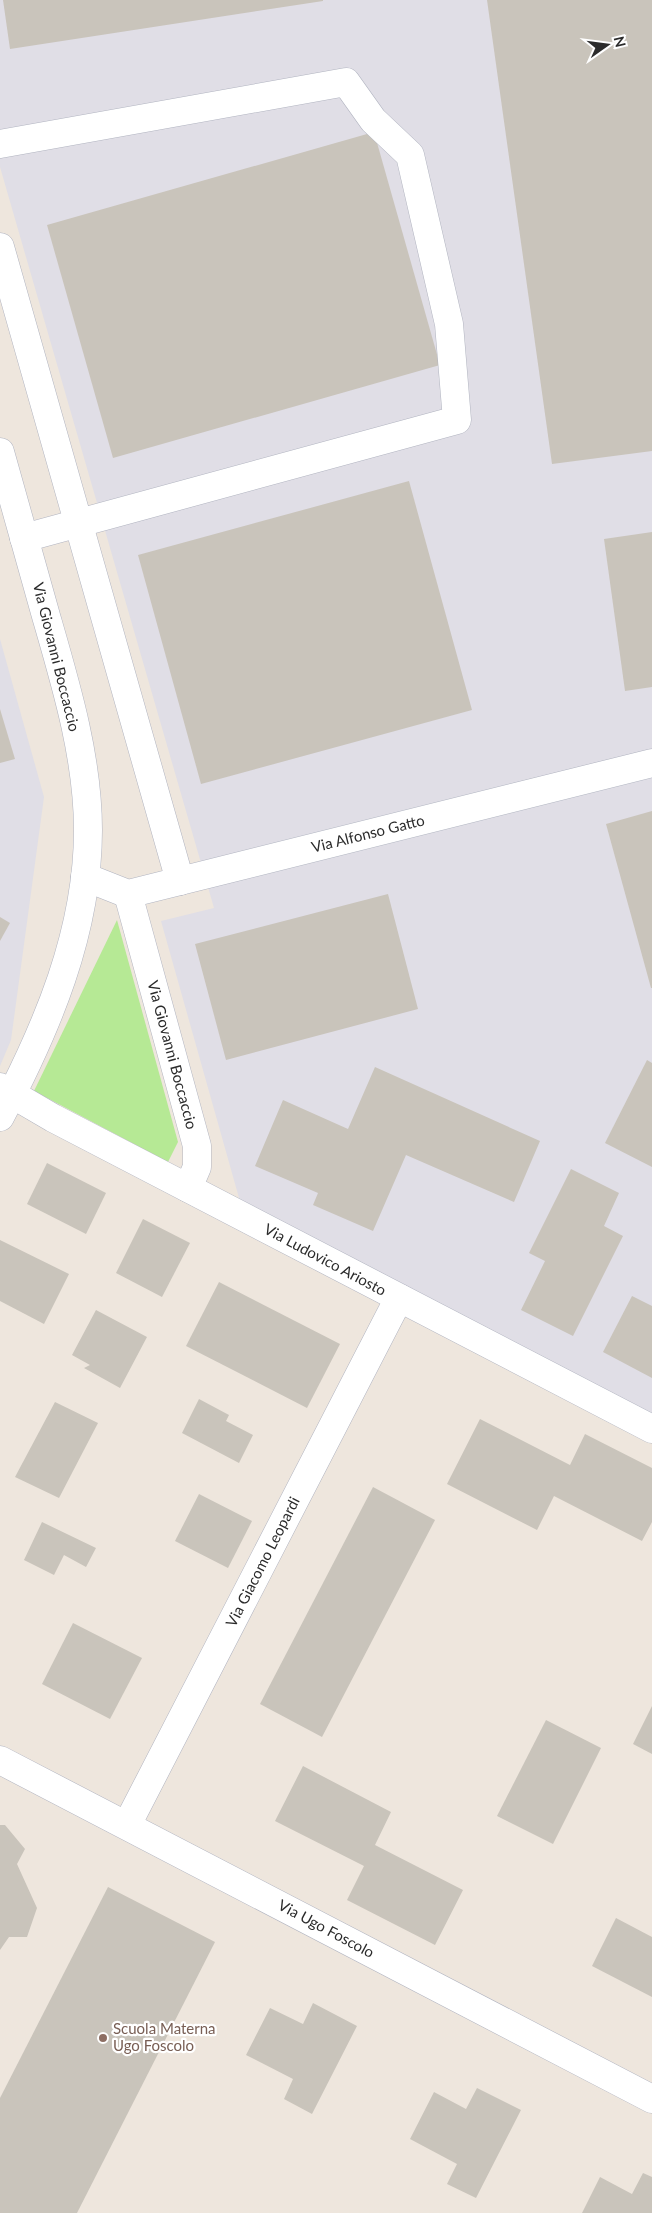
<svg xmlns="http://www.w3.org/2000/svg" width="652" height="2213" font-family="Lato,sans-serif">
<style>
.industrial{fill:#e0dee6}
.green{fill:#b6e995}
.building{fill:#c9c4bb}
.lines{fill:none;stroke-linecap:round;stroke-linejoin:round}
.minor-casing{stroke:#b1b4c0;stroke-width:29}
.minor{stroke:#fff;stroke-width:28}
.education-dot{fill:#8d6e63;stroke:#fff;stroke-width:2}
.labels{text-anchor:middle;stroke-width:4.5;stroke-linejoin:round;paint-order:stroke}
.street-label{font-size:15px;fill:#2b2b2b;stroke:#fff}
.education-label{font-size:15px;fill:#785e54;stroke:#fff;text-anchor:start}
</style>
<rect width="100%" height="100%" fill="#eee6dd"/>
<g class="industrial">
<path d="M0,0h652v1416l-411,-211 -80,-284 53,-13 -214,-741z"/>
<path d="M0,639l44,158 -33,243 -11,26z"/>
</g>
<path class="green" d="M117,920l61,222 -10,20 -134,-71z"/>
<g class="building">
<path d="M3,0h320v1l-313,48z"/>
<path d="M487,0h165v451l-100,13z"/>
<path d="M374,132l66,233 -327,93 -66,-233z"/>
<path d="M409,481l63,229 -271,74 -63,-229z"/>
<path d="M652,532v155l-27,4 -21,-152z"/>
<path d="M0,709l15,50 -15,4z"/>
<path d="M652,811v177h-1l-45,-164z"/>
<path d="M388,894l30,115 -192,51 -31,-116z"/>
<path d="M0,917l10,6 -10,18z"/>
<path d="M647,1060l5,3v104l-47,-24z"/>
<path d="M375,1067l165,74 -26,61 -108,-47 -33,76 -60,-26 5,-12 -63,-27 28,-66 65,29z"/>
<path d="M47,1163l59,30 -20,41 -59,-30z"/>
<path d="M571,1169l48,24 -15,33 19,10 -50,100 -52,-26 24,-49 -16,-8z"/>
<path d="M143,1219l47,24 -28,54 -46,-24z"/>
<path d="M0,1240l69,34 -25,50 -44,-23z"/>
<path d="M219,1282l121,62 -33,64 -121,-62z"/>
<path d="M632,1296l20,10v72l-49,-26z"/>
<path d="M96,1310l51,27 -27,51 -36,-20 6,-3 -18,-10z"/>
<path d="M199,1399l30,16 -3,6 27,14 -14,28 -57,-30z"/>
<path d="M55,1402l43,21 -39,75 -44,-21z"/>
<path d="M480,1419l90,46 15,-31 67,34v54l-10,19 -88,-45 -17,34 -90,-46z"/>
<path d="M373,1487l62,33 -113,217 -62,-33z"/>
<path d="M199,1494l53,27 -24,47 -53,-27z"/>
<path d="M42,1522l54,26 -10,19 -22,-12 -10,20 -30,-15z"/>
<path d="M73,1623l69,35 -32,61 -68,-35z"/>
<path d="M652,1706v48l-19,-10z"/>
<path d="M546,1720l55,28 -48,96 -56,-28z"/>
<path d="M303,1766l88,46 -16,33 88,45 -28,55 -88,-45 17,-34 -89,-45z"/>
<path d="M0,1825h5l20,24 -8,15 20,44 -10,29h-18l-9,13z"/>
<path d="M108,1887l107,55 -138,271h-77v-115z"/>
<path d="M616,1918l36,19v60l-60,-31z"/>
<path d="M313,2003l44,23 -45,88 -28,-15 9,-20 -47,-24 24,-47 33,16z"/>
<path d="M477,2088l44,22 -45,88 -29,-14 10,-20 -47,-25 24,-47 32,17z"/>
<path d="M643,2173l9,4v36h-70l18,-36 32,17z"/>
</g>
<g class="lines">
<defs>
<g id="minor">
<path d="M0,144l346,-62 27,38 37,35 39,169 8,96 -433,118"/>
<path d="M0,247l180,634"/>
<path d="M0,452c15,55 31,109 46,164 20,69 42,142 42,214 0,102 -41,198 -88,287"/>
<path d="M85,877l43,17 524,-131"/>
<path d="M128,894l69,252v21l-9,21"/>
<path d="M0,1087l53,31 599,311"/>
<path d="M0,1760l652,339"/>
<path d="M127,1825l272,-527"/>
</g>
</defs>
<use href="#minor" class="minor-casing"/>
<use href="#minor" class="minor"/>
</g>
<circle class="education-dot" cx="103" cy="2038" r="5"/>
<g class="labels">
<g class="street-label">
<text transform="translate(56 657) rotate(76)" y="5">Via Giovanni Boccaccio</text>
<text transform="translate(368 834) rotate(-14)" y="5">Via Alfonso Gatto</text>
<text transform="translate(172 1055) rotate(75)" y="5">Via Giovanni Boccaccio</text>
<text transform="translate(325 1260) rotate(28)" y="5">Via Ludovico Ariosto</text>
<text transform="translate(263 1562) rotate(-63)" y="5">Via Giacomo Leopardi</text>
<text transform="translate(326 1929) rotate(28)" y="5">Via Ugo Foscolo</text>
</g>
<g class="education-label">
<text x="113" y="2034">Scuola Materna<tspan x="113" dy="17">Ugo Foscolo</tspan></text>
</g>
</g>
<g transform="translate(607 45) rotate(76)" stroke="#ffffff" stroke-width="4" paint-order="stroke">
<path d="M0-4L9 19L0 12L-9 19Z" fill="#2b2b2b"/>
<text y="-8" font-size="14" font-weight="bold" text-anchor="middle" fill="#2b2b2b">N</text>
</g>
</svg>
